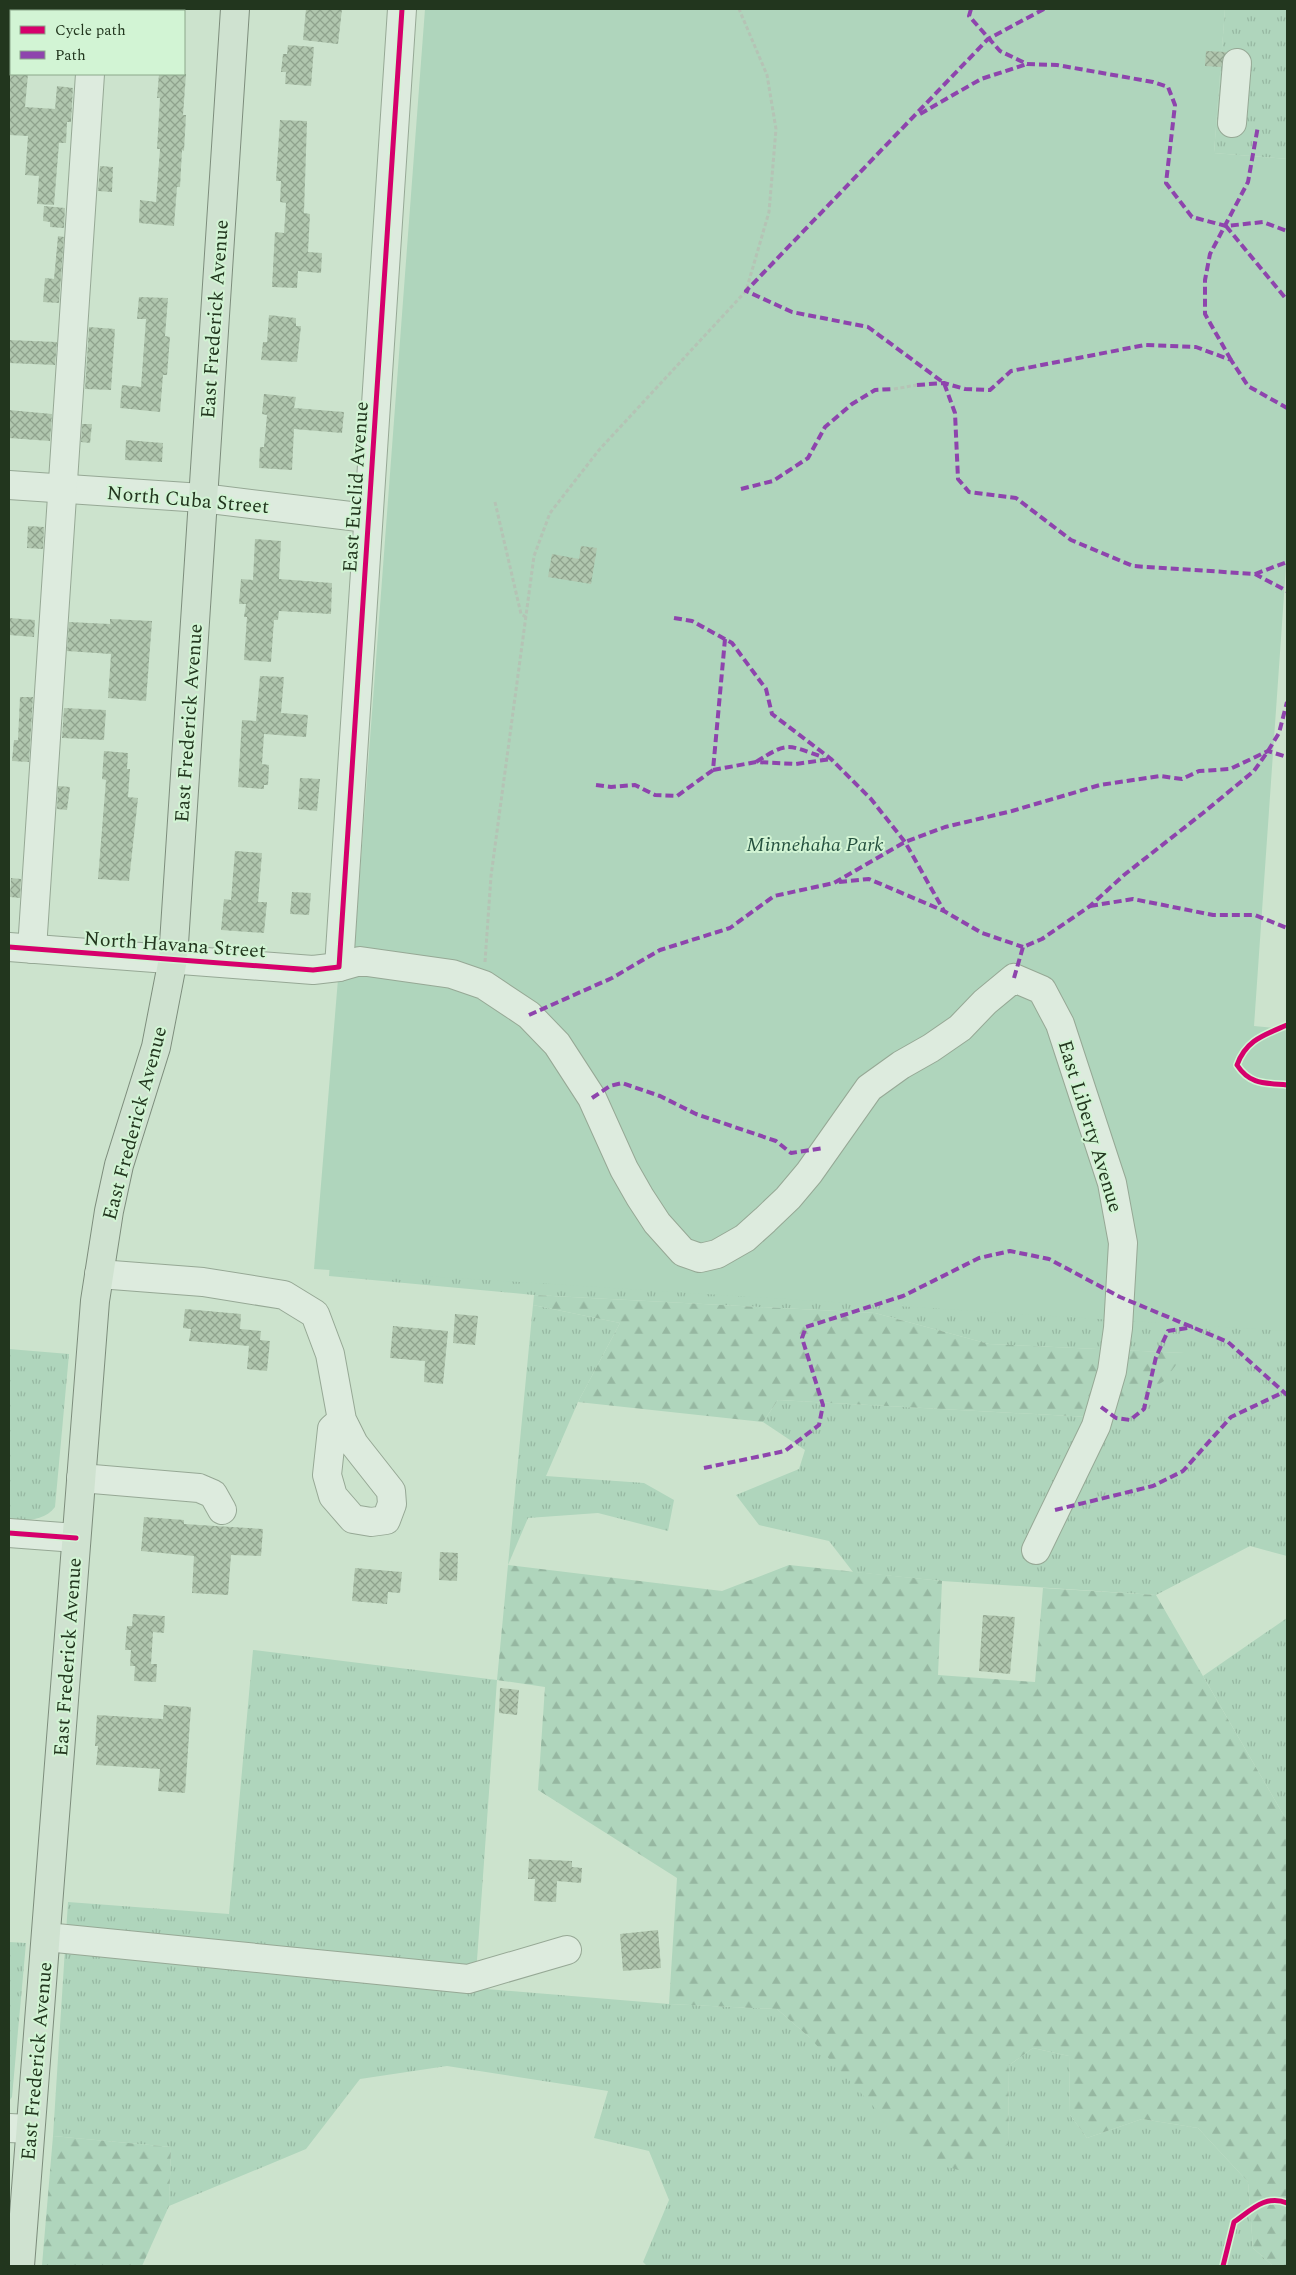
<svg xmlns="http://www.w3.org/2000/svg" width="1296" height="2275" font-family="Spectral,serif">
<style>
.grass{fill:url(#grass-tufts)}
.forest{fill:url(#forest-firs)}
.park{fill:#afd5bc}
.building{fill:url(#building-cross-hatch)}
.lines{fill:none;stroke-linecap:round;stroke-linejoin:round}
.minor-casing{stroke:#96a895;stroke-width:30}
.major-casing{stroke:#7d8d7c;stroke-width:30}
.path{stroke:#b5c3b5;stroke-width:3;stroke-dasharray:4 2.5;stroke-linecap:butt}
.minor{stroke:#ddebde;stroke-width:28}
.major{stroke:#cfe2d0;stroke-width:28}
.quiet{stroke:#8e44ad;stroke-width:4;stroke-dasharray:8 4;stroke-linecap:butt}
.cycleway-casing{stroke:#d2f4d4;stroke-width:8}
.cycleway{stroke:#d6006c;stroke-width:5}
.labels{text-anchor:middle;stroke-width:4;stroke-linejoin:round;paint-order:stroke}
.street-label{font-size:20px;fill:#22361e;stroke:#d2f4d4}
.park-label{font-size:20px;font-style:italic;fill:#25513f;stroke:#d2f4d4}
</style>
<defs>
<pattern id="grass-tufts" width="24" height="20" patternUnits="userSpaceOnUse" patternTransform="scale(1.25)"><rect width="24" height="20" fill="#afd5bc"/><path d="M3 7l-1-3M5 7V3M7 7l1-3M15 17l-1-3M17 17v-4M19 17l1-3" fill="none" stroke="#96b7a1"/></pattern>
<pattern id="forest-firs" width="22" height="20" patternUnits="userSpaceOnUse" patternTransform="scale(1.25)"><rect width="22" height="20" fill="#afd5bc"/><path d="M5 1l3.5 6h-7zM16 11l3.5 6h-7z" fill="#96b7a1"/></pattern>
<pattern id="building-cross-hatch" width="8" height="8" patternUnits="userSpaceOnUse" patternTransform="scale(1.25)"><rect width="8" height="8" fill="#b0c6ae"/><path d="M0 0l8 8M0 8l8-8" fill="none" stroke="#8fa28d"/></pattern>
</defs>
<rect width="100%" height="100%" fill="#cce3cd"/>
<g class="grass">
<path d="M1225,9h62v150l-73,-6z"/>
<path d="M353,974l934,340v242l-37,-10 -94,49 -214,-14 -89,-9 -24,-31 -70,-16 -23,-30 63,-26 6,-19 -42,-28 15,-22 329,18 77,-65 -195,-9 -114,-31 -341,-18 -205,-19z"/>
<path d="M533,1305l87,18 -42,79 -32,74 98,7 30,17 -6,31 -70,-18 -70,5 -20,47z"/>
<path d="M9,1349l60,5 -14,153c-10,14 -30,14 -46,13z"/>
<path d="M1287,1618v203l-84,-145z"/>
<path d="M253,1650l244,30 -22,308 194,16 108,5 32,28 200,107 -1,-78 25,-18 36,8 1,59 17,23 55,-19 56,9 50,54 5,66 20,18h-626l-4,-4 26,-62 -20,-49 -55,-13 14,-47 -161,-25 -87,13 -54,70 -137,57 2,-59 -118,-11 15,-234 161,12z"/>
<path d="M9,1942l17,1 -14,154 -3,4z"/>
</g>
<g class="forest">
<path d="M534,1295l341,18 114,31 196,9 -21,28 -57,37 -329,-18 -15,22 -185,-20 42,-79 -87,-18z"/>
<path d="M508,1565l214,26 67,-26 153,16 -4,94 97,7 8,-94 113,7 131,226v445h-14l-20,-18 -5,-66 -50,-54 -56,-9 -55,19 -17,-23 -1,-59 -36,-8 -25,18 1,78 -47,27 -39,-11 -114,-123 -32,-28 -108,-5 8,-126 -139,-88 7,-103 -48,-7z"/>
<path d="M53,2136l118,11 -2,59 -27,60 -100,-1z"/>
</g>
<path class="park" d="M425,9h800l-11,144 73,6v393l-33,474 33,3v302l-973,-62 25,-302 15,-15z"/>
<g class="building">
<path d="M306,9h36l-4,35 -35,-4z"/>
<path d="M288,45l26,2 -3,39 -26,-2 1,-12h-5l2,-18h4z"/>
<path d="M1206,51l20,1 -5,15 -16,-1z"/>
<path d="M9,74h19l-3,33 30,2 2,-23 16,2 -2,34h-4l-1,21h-7l-5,62 -17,-1 2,-28 -14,-1 3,-39 -19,-1z"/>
<path d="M159,74h27l-3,41h3l-2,36 -2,-1 -2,37h-3l-3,39 -35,-3 1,-23 16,2 4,-53h-3l3,-51h-3z"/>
<path d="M280,120l27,1 -3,92 6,1 -2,38 14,1 -1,20 -23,-2 -1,17 -25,-1 3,-55 9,1 2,-30 -6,-1 1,-21h-5z"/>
<path d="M100,166l13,1 -1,25 -14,-1z"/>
<path d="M44,206l21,2 -1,20 -14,-1v-5l-7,-1z"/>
<path d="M58,236l6,1 -5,66 -16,-1 2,-24 9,1z"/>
<path d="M139,297l29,1 -3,38 5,1 -3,38h-4l-3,37 -40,-4 2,-23 19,2 5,-68h-9z"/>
<path d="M269,315l27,3v8h5l-4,36 -36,-2 2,-18h4z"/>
<path d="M89,327l26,2 -4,61 -26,-1z"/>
<path d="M9,340l48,2 -2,23 -46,-2z"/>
<path d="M264,394l32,3 -2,11 50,4 -2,21 -48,-4 -2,41 -33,-2 1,-21h4l3,-32 -5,-1z"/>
<path d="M9,410l43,4 -2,27 -41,-3z"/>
<path d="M82,424h10l-2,19 -9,-1z"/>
<path d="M126,440l37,3 -1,19 -37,-2z"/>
<path d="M28,526l16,1 -1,22 -16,-1z"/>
<path d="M255,539l26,2 -2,38 53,4 -1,31 -52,-3 -1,9h-4l-3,42 -27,-2 3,-43h-3l2,-13h-7l2,-25 12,1z"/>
<path d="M581,546l16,2 -6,36 -43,-7 4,-23 27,5z"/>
<path d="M9,618l26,2 -1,17 -25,-2z"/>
<path d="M110,619l42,2 -6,80 -38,-3 3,-44 -44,-3 2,-29 41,2z"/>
<path d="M260,676l24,1 -3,36 27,2 -2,22 -42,-3 -2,30 7,1 -1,20h-4v4l-26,-2 4,-67 14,1z"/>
<path d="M20,697h13l-4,65 -17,-1 2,-21h4z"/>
<path d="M64,708l42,2 -2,30 -42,-2z"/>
<path d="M104,751l24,2 -1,16h3l-2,28 10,1 -9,83 -31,-2 8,-99 -4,-1z"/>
<path d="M300,778l20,1 -3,32 -19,-2z"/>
<path d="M58,786l12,1 -3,23 -10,-1z"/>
<path d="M235,851l27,2 -4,49h9l-3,31 -43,-3 3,-31 7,1z"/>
<path d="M11,878l10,1 -1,19 -10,-1z"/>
<path d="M292,892l19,1 -2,22 -19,-1z"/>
<path d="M185,1309l56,5 -1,15 21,2 -1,9 10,1 -3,30 -20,-2 2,-23 -60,-5 2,-12 -8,-1z"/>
<path d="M455,1314l23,2 -3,29 -22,-2z"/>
<path d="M393,1326l55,5 -5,53 -19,-2 1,-21 -35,-3z"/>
<path d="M144,1517l40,3v4l79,5 -2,27 -30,-1 -3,40 -36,-2 2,-37 -53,-5z"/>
<path d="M440,1552l18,1 -1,28 -18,-1z"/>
<path d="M355,1568l47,4 -2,21 -12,-1 -1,12 -35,-3z"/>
<path d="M133,1614l32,2 -1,17 -11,-1 -2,32h6l-1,18 -22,-1 1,-15h-5l1,-16h-6l2,-24h5z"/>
<path d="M983,1615l32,2 -5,57 -31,-3z"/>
<path d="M500,1688l19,2 -2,25 -18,-2z"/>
<path d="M164,1705l27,2 -6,86 -27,-2 2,-22 -64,-4 2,-19h-3l2,-31 66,4z"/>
<path d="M529,1859l43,2v6l10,1 -1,15 -24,-2 -1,21 -22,-1 1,-22h-7z"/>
<path d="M658,1930l3,38 -38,3 -3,-37z"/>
</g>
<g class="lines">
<defs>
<g id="minor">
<path d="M94,11v-2"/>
<path d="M1232,123l5,-60"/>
<path d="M9,485l193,13 165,20"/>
<path d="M9,947l304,23 26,-3 21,-6 92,13 32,11 45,30 28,29 35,54 32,71 16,28 17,26 26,29 17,6 17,-4 28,-16 20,-18 23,-22 21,-25 60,-85 32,-23 30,-17 29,-20 25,-26 29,-24 28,12 18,34 52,159 11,60 -5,85 -6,43 -16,55 -60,124"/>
<path d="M32,949l58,-875"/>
<path d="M339,967l63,-958"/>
<path d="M99,1274l104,8 81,13 31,19 15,40 12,66 12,24 37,47 1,13 -6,16 -15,2 -18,-3 -20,-23 -6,-21 5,-46 10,-9"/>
<path d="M81,1478l118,10 14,6 9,16"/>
<path d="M9,1533l67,5"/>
<path d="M46,1937l422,42 99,-29"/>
<path d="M9,2128l21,1"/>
</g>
<path id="major" d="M20,2266l75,-965 14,-90 10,-46 37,-118 17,-88 62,-950"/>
</defs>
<use href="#minor" class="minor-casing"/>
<use href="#major" class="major-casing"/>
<g class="path">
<path d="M894,389l23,-4"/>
<path d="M495,502l26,112 6,4"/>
<path d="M485,962l6,-86 43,-320 16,-43 49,-63 147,-159 23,-79 7,-83 -9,-54 -28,-66"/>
</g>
<use href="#minor" class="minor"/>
<use href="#major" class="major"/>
<g class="quiet">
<path d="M971,9l-2,7 31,35 27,13 30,1 96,17 15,5 7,18 -9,78 26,34 34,9 37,-4 24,9"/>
<path d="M1044,9l-56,30 -242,252 46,21 76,15 76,56 11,30 3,66 11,13 47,6 55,42 62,26 122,8 32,17"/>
<path d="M920,114l61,-35 46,-15"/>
<path d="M1226,226l61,74"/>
<path d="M1231,360l-26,-46v-34l5,-26 38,-72 10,-56"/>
<path d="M917,385l27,-2 21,6 25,1 21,-19 134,-26 51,2 35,13 17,26 39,22"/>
<path d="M741,489l32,-8 35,-23 17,-31 27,-23 23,-14 19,-1"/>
<path d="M1255,574l32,-12"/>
<path d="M674,618l18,3 40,22 34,46 6,25 59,45 40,40 34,43 39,69 38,22 41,14"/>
<path d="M756,762c33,-21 31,-17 67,-5"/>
<path d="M713,770l43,-8 40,2 35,-5"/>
<path d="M596,785l15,2 24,-2 20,10 22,1 36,-26 12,-131"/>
<path d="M839,882l30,-3 75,32"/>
<path d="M1090,906l43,-7 80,16h42l32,13"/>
<path d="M1014,978l9,-31 19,-8 48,-33 34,-31 79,-62 51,-42 14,-20 11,-18 8,-31"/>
<path d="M529,1015l83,-37 48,-28 70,-22 44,-32 60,-13 71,-41 40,-15 67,-16 88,-26 60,-9 22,3 17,-8 31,-2 38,-18 19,6"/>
<path d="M592,1098l18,-12 12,-3 38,13 36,18 80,27 15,12 33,-5"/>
<path d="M1101,1407l15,11 14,2 14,-11 12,-52 12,-26 25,-4"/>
<path d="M704,1468l81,-17 34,-26 4,-20 -21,-67 4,-11 97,-31 76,-38 31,-7 39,8 71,38 108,45 59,53"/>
<path d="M1055,1510l98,-24 30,-15 48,-54 53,-25"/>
</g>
<defs>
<g id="cycleway">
<path d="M9,947l304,23 26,-3 63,-958"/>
<path d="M1287,1025c-23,10 -41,15 -50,40 13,20 28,18 50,20"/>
<path d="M9,1533l67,5"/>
<path d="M1223,2266l11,-44c17,-12 32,-28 53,-19"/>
</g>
</defs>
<use href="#cycleway" class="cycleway-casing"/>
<use href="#cycleway" class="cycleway"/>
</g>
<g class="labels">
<g class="street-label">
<text transform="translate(214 319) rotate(-86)" y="7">East Frederick Avenue</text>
<text transform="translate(355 487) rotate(-86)" y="7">East Euclid Avenue</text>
<text transform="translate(188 499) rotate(5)" y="7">North Cuba Street</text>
<text transform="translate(188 723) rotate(-86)" y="7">East Frederick Avenue</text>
<text transform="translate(175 944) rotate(4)" y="7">North Havana Street</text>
<text transform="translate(134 1123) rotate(-75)" y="7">East Frederick Avenue</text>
<text transform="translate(1091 1126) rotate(73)" y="7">East Liberty Avenue</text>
<text transform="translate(67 1657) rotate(-86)" y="7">East Frederick Avenue</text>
<text transform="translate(36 2061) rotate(-85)" y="7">East Frederick Avenue</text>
</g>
<g class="park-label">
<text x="815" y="851">Minnehaha Park</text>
</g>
</g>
<rect width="1296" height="2275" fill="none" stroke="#22361e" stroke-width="20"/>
<rect x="10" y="10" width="175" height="65" fill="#d2f4d4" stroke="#8ca88b"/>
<rect x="20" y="26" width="25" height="8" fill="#d6006c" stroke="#8ca88b"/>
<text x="55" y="35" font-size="15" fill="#22361e">Cycle path</text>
<rect x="20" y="51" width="25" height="8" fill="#8e44ad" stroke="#8ca88b"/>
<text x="55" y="60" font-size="15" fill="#22361e">Path</text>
</svg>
